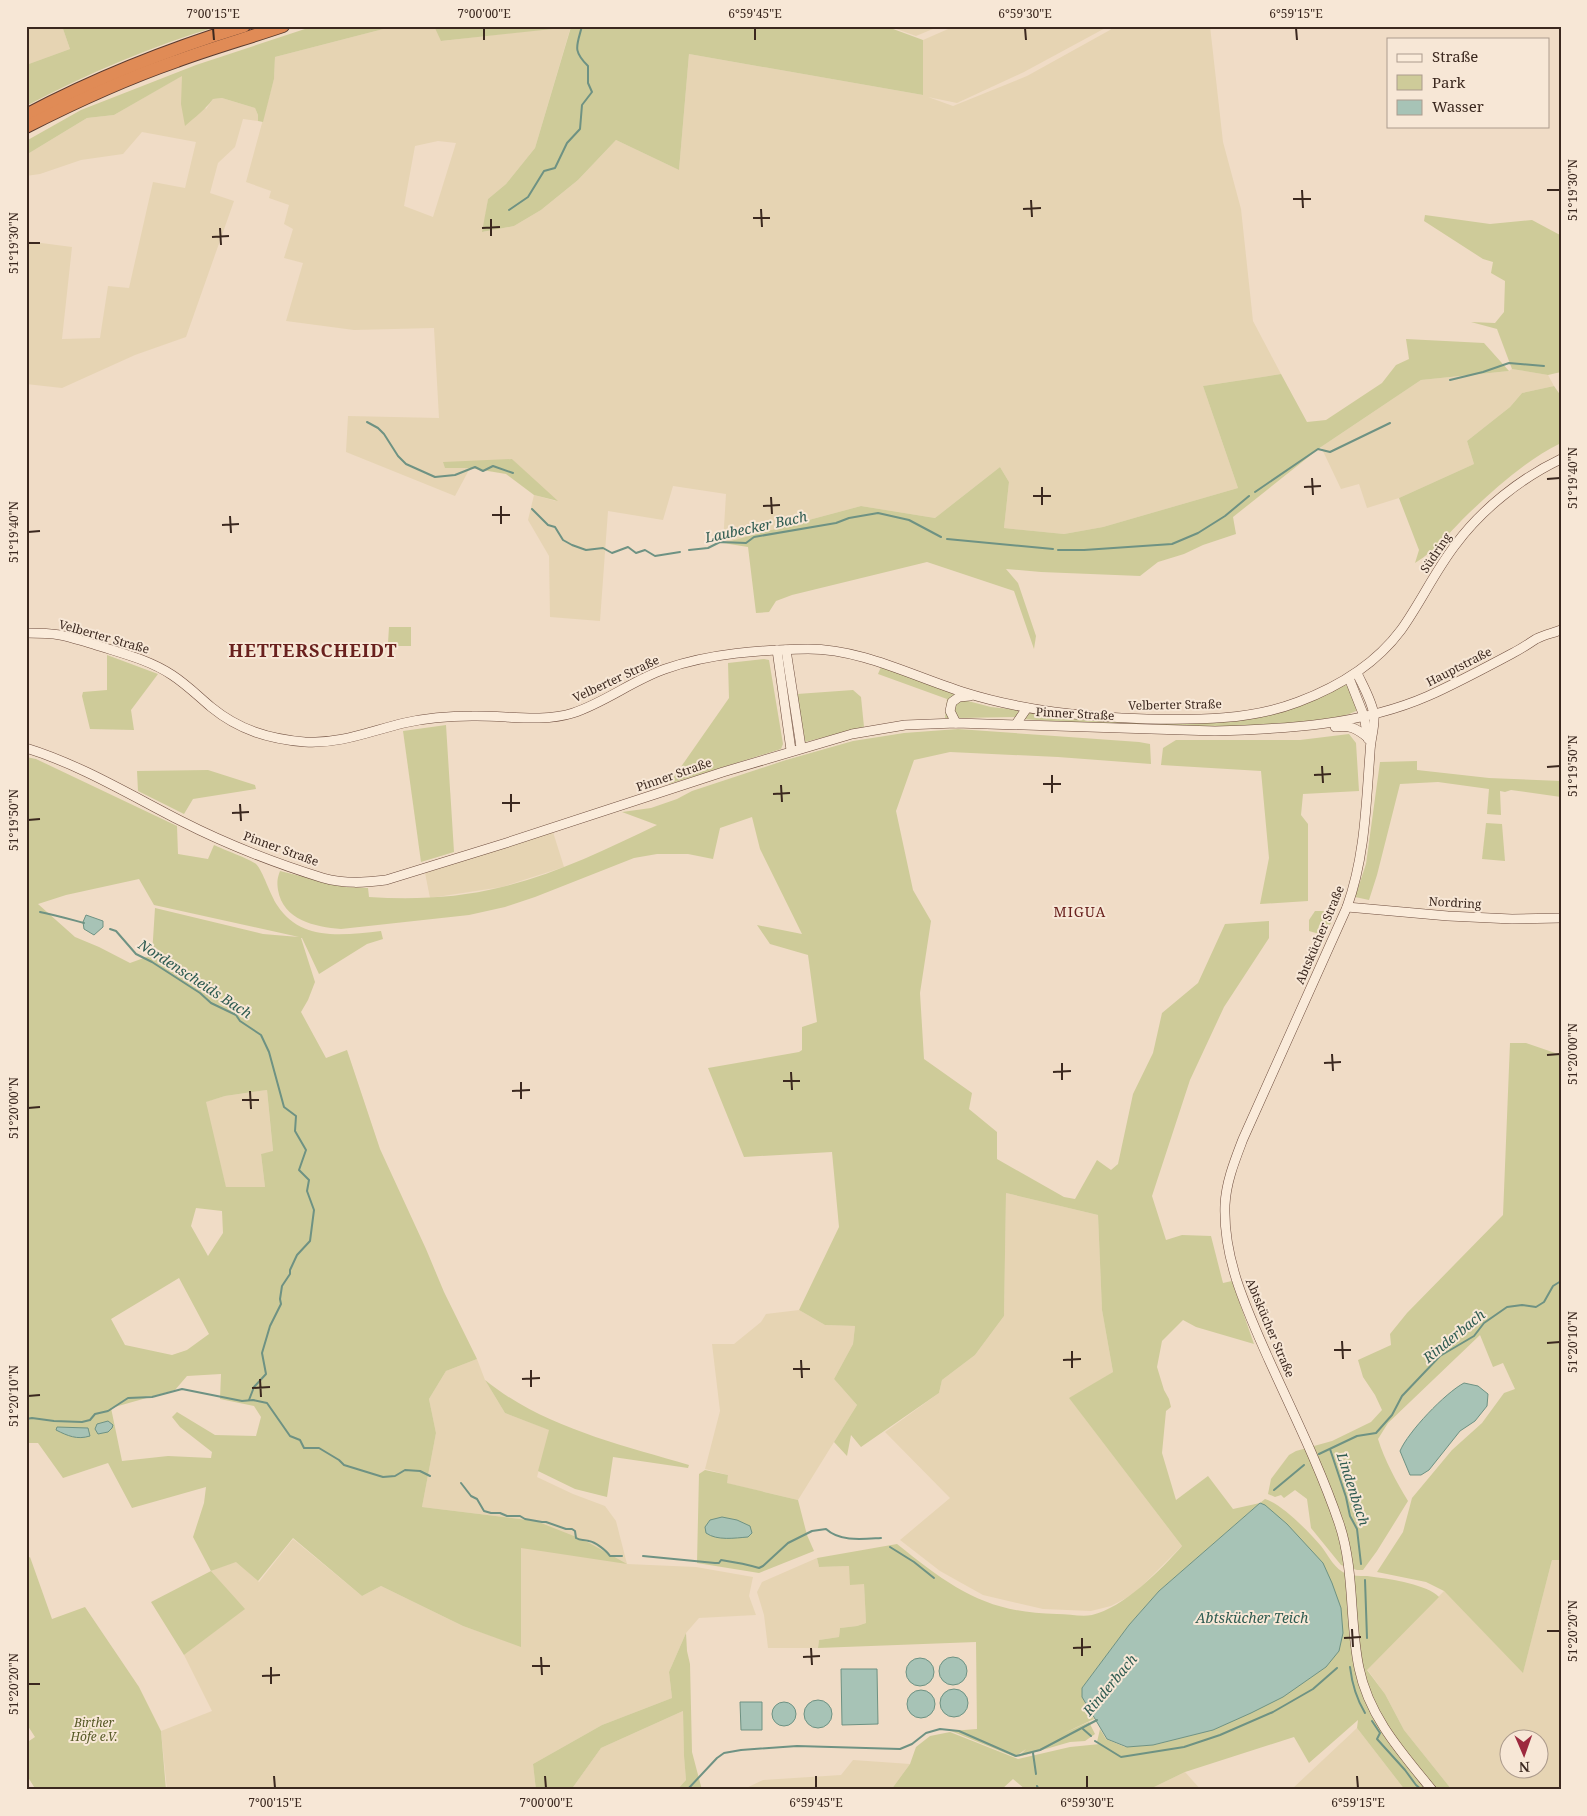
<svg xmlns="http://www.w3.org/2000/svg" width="1587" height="1816" font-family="'Noto Serif',serif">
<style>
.farmland{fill:#e6d4b3;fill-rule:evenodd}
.green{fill:#cecb99;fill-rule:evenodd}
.water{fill:#a7c3b6;stroke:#6e9283}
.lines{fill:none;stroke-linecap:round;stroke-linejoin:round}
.stream{stroke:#6e9283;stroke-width:2}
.secondary-casing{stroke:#6e4d3e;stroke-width:10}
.highway-casing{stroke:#5a3b2f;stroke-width:14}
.secondary{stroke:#faebda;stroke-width:9}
.highway{stroke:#e08b56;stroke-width:12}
.ticks{fill:none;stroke:#3b281f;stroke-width:2}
.labels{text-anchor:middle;stroke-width:4;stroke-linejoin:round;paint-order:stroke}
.street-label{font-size:12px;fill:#3b281f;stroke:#f7e7d6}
.park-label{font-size:12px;font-style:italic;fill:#555825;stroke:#f7e7d6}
.water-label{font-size:14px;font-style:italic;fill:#2e5b51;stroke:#f7e7d6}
.neighbourhood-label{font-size:14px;letter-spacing:1px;fill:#69201d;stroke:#f7e7d6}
.district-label{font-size:18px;font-weight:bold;letter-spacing:1px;fill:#69201d;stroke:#f7e7d6}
.neatline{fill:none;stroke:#3b281f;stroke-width:2}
.ticks-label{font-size:12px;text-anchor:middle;fill:#3b281f}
</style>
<rect width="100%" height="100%" fill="#f0dcc6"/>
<g class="farmland">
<path d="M26,26h36l8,23 -44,16z"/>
<path d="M395,26h39l8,15 129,-15 -36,122 -29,36 -18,15 -5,33 31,-6 27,-16 37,-30 38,-40 63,30 10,-116 234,41v-55l32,-14h154l-85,46 -67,31 -29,-6 25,9 74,-30 83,-46 4,-4h96l13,116 18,67 12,112 28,53 -78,12 35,102 -135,39 -39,7 -60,-6 5,-46 -9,-15 -65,51 -74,-12 -138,37 3,-49 -53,-8 -10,34 -55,-9 -8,110 -50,-4 -1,-61 -21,-36 6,-25 22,6 -44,-42 -67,9h25l-15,28 -109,-44 2,-36 91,2 -5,-90 -80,2 -68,-9 17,-58 -19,-5 9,-29 -9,-5 5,-19 -20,-7 2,-7 -25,-9 28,-103 1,-22zM438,141l18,2 -23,74 -29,-11 11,-60z"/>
<path d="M888,26h52l-24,10z"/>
<path d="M183,75l23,34 7,-10 9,-1 33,10 3,7v6l-15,-2 -8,28 -17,16 -8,30 24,8 -48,136 -51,18 -73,33 -36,-4v-143l46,6 -10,92 38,-1 8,-52 21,2 24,-106 32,6 11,-46 -54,-10 -19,22 -42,6 -41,14 -14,2v-21l61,-37 27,-3z"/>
<path d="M1512,369l36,6 6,11 -32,7 -12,14 -43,34 7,23 -75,34 -32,10 -8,-24 -18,5 -20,-42 100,-67 88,-9z"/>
<path d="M553,832l11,35 -62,20 -72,11 -5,-25z"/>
<path d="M267,1090l6,62 -12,2 4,33 -39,1 -21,-86 20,-6z"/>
<path d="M1006,1193l92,22 4,95 11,62 -43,27 112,147 -48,48 -23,12 -20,5 -48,-2 -60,-14 -43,-24 -40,-31 50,-42 -65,-66 54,-39 3,-13 33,-25 29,-39z"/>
<path d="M799,1310l26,15 30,1 -2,18 -19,35 23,26 -59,95 -72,-17 2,-8 -23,-6 15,-58 -8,-67h22l27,-22 5,-8z"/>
<path d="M477,1359l8,21 20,33 45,17 -13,47 36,17 32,12 11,15 11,43 69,3 57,10 -4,19 7,19 -57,3 -13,15 -17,39 3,26 -70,27 -69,39 3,26h-369l-6,-59 51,-20 -28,-56 60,-46 -33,-38 25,-10 23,21 34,-43 69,57 19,-10 82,40 58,20v-98l15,-27 -114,-14 14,-74 -7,-34 17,-28z"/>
<path d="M817,1558l2,9 30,-1 15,18 2,39 -9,3 -17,2 -1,9 -20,3 -1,8h-50l-4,-33 -7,-23 5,-10z"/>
<path d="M1552,1560h9v230h-109l-48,-60 -19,-36 -18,-25 77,-78 79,81zM1510,1738h30v30h-30z"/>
<path d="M683,1711l1,45 2,24 -9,10h-106l30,-42z"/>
<path d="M1357,1728l48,62h-114z"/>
<path d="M853,1760l57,4 -19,26h-149l21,-10 78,-5z"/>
<path d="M1185,1772l16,18h-53z"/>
</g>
<g class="green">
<path d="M62,26h157c-67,20 -131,47 -193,80v-41l44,-16z"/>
<path d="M314,26h81l-120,31 -1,22 -11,43 -5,-1v-6l-3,-7 -33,-10 -9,1c-8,11 -18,18 -28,27l-4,-22 1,-28 -68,39 -27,3 -61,37v-14l55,-31 115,-45z"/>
<path d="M434,26h451l38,14v55l-234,-41 -10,116 -63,-30 -38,40 -37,30 -27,16 -32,6 6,-33 18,-15 29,-36 36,-121 -130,14z"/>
<path d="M1425,215l65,9 42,-4 28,15 1,137 -13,3 -36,-6 -15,-40 -26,-7 24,1 9,-11 1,-31 -14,-8 2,-11 -10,-3 -59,-38z"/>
<path d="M1406,339l78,4 25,28 -88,9 -100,67 -88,70 3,17 -33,11 -19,9 -26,8 -18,14 -99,-4 -35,-3 12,14 18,53 -2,13 -20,-58 -87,-29 -135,33 -16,6 -7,11 -13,1 -8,-66 -25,-4 138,-37 74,12 65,-51 9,15 -5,46 60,6 39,-7 135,-39 -35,-102 78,-12 26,48 19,-2 56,-37 14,-18 13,-6z"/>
<path d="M1554,386l7,10v47c-35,17 -64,44 -92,70 -18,17 -32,37 -54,50l4,-13 -20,-52 75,-34 -7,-23 43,-34 12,-14z"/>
<path d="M512,459l46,42 -24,-6 -28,-21 -36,-6h-25l-2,-6z"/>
<path d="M389,627h22v19h-21l-2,-3z"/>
<path d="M107,655l51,19 -27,36 3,20 -44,-1 -8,-33 1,-4 24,-2z"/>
<path d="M764,659l5,1 14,84 -2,5 -112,35 60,-86 -1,-35z"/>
<path d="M881,667l79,28 -7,2 -2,22 -6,-1 2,-19 -69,-25z"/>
<path d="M1345,685l3,1 9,22 -1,3c-16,8 -38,8 -56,11 -91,11 -186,3 -278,-3l7,-7 63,8 69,3 89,-5z"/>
<path d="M853,690l8,7 3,30 -59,15 -8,-48z"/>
<path d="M964,700l27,7 27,3 1,4 -4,3 -57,1 -5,-10 4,-7z"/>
<path d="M446,725l8,127 -33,10 -18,-131z"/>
<path d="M958,729l181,13 11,2 1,20 -93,-7 -108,-5 -36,8 -18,51 17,79 18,31 -11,72 4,66 48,34 -3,16 28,23v27l67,38 11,2 22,-39 14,10 7,-6 15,-70 20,-41 9,-40 36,-30 27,-59 44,-3v17l-45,69 -34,73 -38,116 14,44 16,-5 29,1 12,47 9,-2 22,63 -58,-17 -13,-7 -21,21 -5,26 7,23 5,9 2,8 -5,4 -4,42 14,47 32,-24 25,33 27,-6 5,-4c18,6 43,32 56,47 7,9 14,24 26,28 8,3 18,1 27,3 17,2 54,8 65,20l-72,73 18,24 19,36 48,60h-47l-48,-62 1,-8 -49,43 -15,-26 -109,35 -37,18h-122l-13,-11 -12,11h-110l19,-26 6,-17 14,-11 20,-4 68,27 52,-12 30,-3 -3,-2 3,-13 6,10 19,8 29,-2 59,-15 69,-33 44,-30 -39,-143 -27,-21 -101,88 -30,34 -47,63v9l12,22 -34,16 29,-13 6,12 -10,7 -15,1 -52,15 8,-8 -11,8 -64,-26 26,-2 -1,-87 -158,6 1,-8 20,-3 1,-9 17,-2 9,-3 -2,-39 -14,1 -1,-19 -30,1 -2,-9 80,-14c54,43 88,69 160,70 11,0 25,3 35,1 31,-7 69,-45 90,-69l-113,-148 44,-26 -11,-62 -4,-95 -92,-22 -2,123 -29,39 -33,25 -3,13 -78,54 -10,-12 -4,21 -13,-14 23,-37 -23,-26 19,-35 2,-18 -30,-1 -26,-15 40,-83 -7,-75 -88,5 -36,-89 91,-16 3,-2v-23l15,-5 -9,-67 -38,-11 -13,-19 45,9 -42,-85 -8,-32 -32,11 -7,31 -25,-5h-31l-23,4 -99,39 -30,10 -36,8 -128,14c-26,-2 -58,-9 -63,-39 -1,-8 -1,-11 2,-19l65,16 23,1 1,9c45,3 89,1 133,-10 54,-13 105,-38 155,-62l-35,-13 29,-4 26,-9 15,-8 94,-31 67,-19 51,-8z"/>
<path d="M1349,734l7,9 3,48 -56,3 -2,21 7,9v77l-48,3 9,-46 -8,-87 -100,-6 2,-17 13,-8h124z"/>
<path d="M26,757l10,2 141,67 1,28 30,5 6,-14c8,4 36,14 42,19 7,7 14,31 21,41 24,37 66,30 104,26l2,8 -16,5 -48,30 -17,-36h-1l14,44 -7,18 -7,12 25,46 21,-8 33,99 46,100 18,43 33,67 -31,12 -17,28 7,34 -14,74 114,14 48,19 43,24 -106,-16v99l-58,-21 -82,-40 -19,10 -69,-58 -35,43 -22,-19 -25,9 34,38 -61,46 -33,-53 60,-31 -18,-34 11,-34 2,-16 -74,21 -24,-45 -45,15 -25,-35h-12zM139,879l15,26 145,32 -36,-3 -108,-26 -3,47 -22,8 -31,-16 -24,-10 -37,-33 28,-9zM267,1090l6,61 -12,3 4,33h-39l-20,-85 19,-6zM196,1208l26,3 1,22 -15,23 -17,-30zM179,1278l30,56 -22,16 -15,5 -47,-10 -14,-26zM221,1374l-1,25 34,7 7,11 -5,19 -41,-1 -38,-23 -5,5 8,10 32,25 -1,6 -43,-2 -46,5 -11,-53 64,-18 12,-14z"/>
<path d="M1417,761v9l72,8 72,3v16l-50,-7 -6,2 -5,-1 1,24 -14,-1 2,-25 -51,-7 -38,2 -23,91 -8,25 -14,-3 11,-33 14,-102z"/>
<path d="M208,770l47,15 1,4 -63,10 -9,15 -46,-23 -1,-20z"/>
<path d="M1486,823l16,1 3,37 -23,-2z"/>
<path d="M1315,911h8l9,4 -1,8 -8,12 -14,-4v-11z"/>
<path d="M1510,1043h16l35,12v505h-9l-29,113 -79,-82 -18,-9 -49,-10 26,-40 9,-34 40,-48 30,-27 22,-30 11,-4 -12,-26 -10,4 -13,-32 -92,88 -10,16c7,22 18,42 30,62l-31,50 -14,19h-6l-16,-5 -30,-37 -4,-29 -12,-9 -11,8 -3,-3 -6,2 -7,-3 3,-15 18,-24 7,-4 36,-10 39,-19 11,-12 -7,-15 -12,-18 -5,-17 33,-15 -1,-11 17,-21 96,-98z"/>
<path d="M485,1380c58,47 133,64 204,85l-1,3 -75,-11 -6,40 -32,-8 -37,-18 11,-41 -44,-17z"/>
<path d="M705,1470l23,5 -1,8 71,17 9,35 7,16 -55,22 -62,-10 2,-89z"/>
<path d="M30,1557l22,62 33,-12 54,80 22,44 5,59h-130l-10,-16v-31l9,-6 -9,-14v-164z"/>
<path d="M686,1633l1,18 3,13 2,88 10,38h-25l9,-10 -2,-24 -1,-45 -82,37 -30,42h-35l-3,-26 69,-39 70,-27 -3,-26z"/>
</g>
<g class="water">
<path d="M86,915l17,6v6l-9,8 -10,-6 -1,-7z"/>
<path d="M1464,1383l14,3 10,8 -1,12 -12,15 -15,10 -31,39 -8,5h-11l-10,-24c8,-19 45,-58 64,-68z"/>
<path d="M108,1421l5,4 -1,3 -4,4 -10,2 -3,-5 2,-5z"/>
<path d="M57,1427l31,1 2,8c-13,4 -22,0 -34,-6z"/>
<path d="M1260,1503l5,2 22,19 36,39 9,20 9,25 2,25 -4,18 -13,16 -43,30 -32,16 -38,17 -60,15 -26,2 -20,-8 -25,-42v-9l47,-63 30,-34z"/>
<path d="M722,1517l15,3 13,6 2,7 -4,4c-13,1 -31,4 -42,-4l-1,-6 5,-7z"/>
<circle cx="953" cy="1671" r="14"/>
<circle cx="920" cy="1672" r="14"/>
<path d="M841,1669h36l1,55 -36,1z"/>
<circle cx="954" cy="1703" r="14"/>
<circle cx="921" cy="1704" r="14"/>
<circle cx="818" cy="1714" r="14"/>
<path d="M740,1702h22v28h-21z"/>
<circle cx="784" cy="1714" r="12"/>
</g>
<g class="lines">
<g class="stream">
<path d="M509,210l19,-13 16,-26 11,-3 12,-25 13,-14 2,-24 10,-13 -4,-9v-17c-16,-16 -11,-20 -6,-40"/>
<path d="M1450,380l33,-8 26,-9 35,3"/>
<path d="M367,422l11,6 6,6 14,22 8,8 29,13 20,-2 20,-8 8,4 10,-5 20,7"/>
<path d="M1255,492l63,-43 12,3 60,-29"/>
<path d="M532,509l16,16 7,2 8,13 9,5 14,5 17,-2 9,5 16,-6 8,6 9,-3 10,6 25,-4"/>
<path d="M947,539l106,10"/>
<path d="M689,550l19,-2 12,-6 26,1 8,-6 82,-14 13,-5 29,-5 31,7 32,17"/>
<path d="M1058,550h26l88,-6 26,-11 27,-17 24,-20"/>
<path d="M40,912c15,3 29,7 44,11"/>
<path d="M110,929l6,2 20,23 16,8 48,31 11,10 25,12 4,6 21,14 8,17 15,55 12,9 -1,15 11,19 -7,20 10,10 -2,11 7,19 -4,31 -13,14 -7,15v4l-8,12 -2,13 1,5 -11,22 -8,27 4,21 -12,13 -5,13"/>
<path d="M26,1419l6,-1 22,3 28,1 8,-2 5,-6 13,-3 20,-13 24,-1 30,-8 60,12 11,-1 14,3 23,33 10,4 4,8h15l20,12 5,5 39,12 12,-1 10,-6 15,1 10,5"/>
<path d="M1330,1449l16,48 4,19 7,13 4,35"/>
<path d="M1319,1454l38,-18 19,-3 16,-18 10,-19 38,-40 34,-20 10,-13 23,-16 15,-2 14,2 8,-5 9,-16 8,-5"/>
<path d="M461,1483l10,13 6,3 7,12 7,2h9l7,3h13l5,3 17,3h4l20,7h6l3,2 1,7c5,3 7,1 13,3 6,1 17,9 21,15h12"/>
<path d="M1274,1490l30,-25"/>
<path d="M890,1547l24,15 20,16"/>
<path d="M643,1556l72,7h4l2,-3c13,2 25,4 38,8l4,-2 25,-23 24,-12 14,-2c14,13 37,10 55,9"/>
<path d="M1365,1580l2,58"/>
<path d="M1350,1667c2,17 6,31 15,46"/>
<path d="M1372,1721l8,12 -3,6 28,31 11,15 6,5"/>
<path d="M1083,1729l8,7"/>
<path d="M1095,1741l26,16 63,-10 36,-12 53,-23 40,-23 24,-21"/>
<path d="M1033,1753l3,21"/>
<path d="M1037,1786l2,4"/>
<path d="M687,1790l30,-32 7,-5 17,-3 56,-4 103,3 12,-5 14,-11 14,-4 19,2 57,25 24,-6 57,-30"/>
</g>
<defs>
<g id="secondary">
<path d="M26,633c11,0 23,0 34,2 11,2 22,6 33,9 27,9 55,15 79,31 14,9 26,21 39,32 28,23 58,32 94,35 36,2 65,-11 99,-19 22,-5 46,-7 68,-7 33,-1 69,7 101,-3 33,-11 60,-33 92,-44 45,-16 96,-19 143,-20 54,0 104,27 155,43 60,19 122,25 184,27 50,1 104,1 151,-17 40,-15 77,-37 103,-72 20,-28 34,-59 55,-86 26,-35 65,-66 105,-85"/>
<path d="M777,650l14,100"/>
<path d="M786,650l15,97"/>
<path d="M1357,673c6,13 15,28 17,42 1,13 -4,25 -4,38 -4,52 -5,104 -23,154l-104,232c-8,21 -17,43 -18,66 -2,55 22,105 44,155 24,53 51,107 70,163 16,47 10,97 20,145 10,49 43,85 73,122"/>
<path d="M1349,678l15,38 4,23"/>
<path d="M956,723l-6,-12 2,-9 7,-5 11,-1"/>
<path d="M1016,724l11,-16"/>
<path d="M1335,727c15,-2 21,1 32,10"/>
<path d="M26,748c55,17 104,47 155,73 45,23 94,42 142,57 21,6 41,5 63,2l120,-37 217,-71 129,-38 53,-9 51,-2 259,8c71,-2 147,-6 213,-35 29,-13 57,-28 85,-43 8,-4 15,-9 23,-14 7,-4 17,-6 25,-9"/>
<path d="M1347,907l101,9 64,3 49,-1"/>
</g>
<g id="highway">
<path d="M26,115c70,-37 143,-66 218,-89"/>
<path d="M26,127c49,-25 99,-48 151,-66 35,-13 71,-23 106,-35"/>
</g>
</defs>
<use href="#secondary" class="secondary-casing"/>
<use href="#highway" class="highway-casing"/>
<use href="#secondary" class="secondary"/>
<use href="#highway" class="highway"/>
</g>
<path class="ticks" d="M213,28l1,12M484,28v12M755,28v12M1025,28l1,12M1296,28l1,12M1302,190l1,18M1547,190h13M1293,199h18M1031,200l1,17M761,209l1,18M1023,209l18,-1M753,218h17M491,219v17M220,228l1,17M482,228l18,-1M212,237l17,-1M28,243h12M1312,478l1,17M1547,479l13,-1M1042,487v18M1304,487l17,-1M1033,496h18M771,497l1,17M501,506v18M763,506l17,-1M492,515h18M230,516l1,17M222,525l17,-1M28,532l12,-1M1322,766l1,17M1547,767l13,-1M1052,775v18M1314,775l17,-1M1043,784h18M781,785l1,17M511,794v18M773,794l17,-1M502,803h18M240,804l1,17M232,813l17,-1M28,820l12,-1M1332,1054l1,17M1547,1055l13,-1M1062,1063v17M1324,1063l17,-1M791,1072l1,18M1053,1072l18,-1M783,1081h17M521,1082v17M250,1091l1,18M512,1091l18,-1M242,1100h17M28,1108l12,-1M1342,1341l1,18M1547,1343l13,-1M1334,1350h17M1072,1351v17M801,1360l1,18M1063,1360l18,-1M793,1369h17M531,1370v17M260,1379l1,18M522,1379l18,-1M252,1388l18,-1M28,1396l12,-1M1352,1629l1,18M1547,1631h13M1082,1638v18M1344,1638l17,-1M811,1648l1,17M1073,1648l18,-1M541,1657l1,18M803,1657l17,-1M532,1666h18M271,1667v17M262,1676l18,-1M28,1684h12M274,1776l1,12M545,1776l1,12M816,1776v12M1087,1776v12M1357,1776l1,12"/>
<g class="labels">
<g class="street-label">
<text transform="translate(1436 553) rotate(-56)" y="4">Südring</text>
<text transform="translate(104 637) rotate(16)" y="4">Velberter Straße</text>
<text transform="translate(1459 667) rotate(-27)" y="4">Hauptstraße</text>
<text transform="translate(616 679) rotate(-25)" y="4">Velberter Straße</text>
<text transform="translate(1175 705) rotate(-1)" y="4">Velberter Straße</text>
<text transform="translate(1075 714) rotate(3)" y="4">Pinner Straße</text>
<text transform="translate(674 775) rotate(-19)" y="4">Pinner Straße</text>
<text transform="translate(281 849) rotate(20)" y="4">Pinner Straße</text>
<text transform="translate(1455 903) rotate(3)" y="4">Nordring</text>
<text transform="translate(1320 935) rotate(-67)" y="4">Abtskücher Straße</text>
<text transform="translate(1270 1328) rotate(67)" y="4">Abtskücher Straße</text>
</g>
<g class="park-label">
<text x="94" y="1727">Birther<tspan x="94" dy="14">Höfe e.V.</tspan></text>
</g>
<g class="water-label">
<text transform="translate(756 527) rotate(-12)" y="5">Laubecker Bach</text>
<text transform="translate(195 979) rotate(33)" y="5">Nordenscheids Bach</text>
<text transform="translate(1454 1336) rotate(-39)" y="5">Rinderbach</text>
<text transform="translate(1353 1489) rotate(72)" y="5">Lindenbach</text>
<text x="1252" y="1623">Abtskücher Teich</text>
<text transform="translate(1110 1685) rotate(-50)" y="5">Rinderbach</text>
</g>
<g class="neighbourhood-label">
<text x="1080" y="917">MIGUA</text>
</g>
<g class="district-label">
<text x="313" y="657">HETTERSCHEIDT</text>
</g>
</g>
<rect width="1587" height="1816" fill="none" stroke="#f7e7d6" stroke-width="55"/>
<rect x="1387" y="38" width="162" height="90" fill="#f7e7d6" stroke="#ac9b8d"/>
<rect x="1397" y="54" width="25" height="8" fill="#faebda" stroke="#ac9b8d"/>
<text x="1432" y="62" font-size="15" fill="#3b281f">Straße</text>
<rect x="1397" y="75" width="25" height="15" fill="#cecb99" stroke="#ac9b8d"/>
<text x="1432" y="88" font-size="15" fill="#3b281f">Park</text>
<rect x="1397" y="100" width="25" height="15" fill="#a7c3b6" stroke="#ac9b8d"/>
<text x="1432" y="112" font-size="15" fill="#3b281f">Wasser</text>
<g transform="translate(1524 1754) rotate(178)"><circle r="24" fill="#f7e7d6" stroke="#ac9b8d"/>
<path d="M0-4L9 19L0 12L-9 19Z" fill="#9c293e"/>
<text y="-8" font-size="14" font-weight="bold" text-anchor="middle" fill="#3b281f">N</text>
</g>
<rect x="28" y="28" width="1532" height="1760" class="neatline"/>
<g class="ticks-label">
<text x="213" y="18">7°00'15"E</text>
<text x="484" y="18">7°00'00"E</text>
<text x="755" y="18">6°59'45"E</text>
<text x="1025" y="18">6°59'30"E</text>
<text x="1296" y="18">6°59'15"E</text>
<text transform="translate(1573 190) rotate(-90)" y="4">51°19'30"N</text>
<text transform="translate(14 243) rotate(-90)" y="4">51°19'30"N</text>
<text transform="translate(1573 478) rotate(-90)" y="4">51°19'40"N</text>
<text transform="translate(14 532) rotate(-90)" y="4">51°19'40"N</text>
<text transform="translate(1573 766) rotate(-90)" y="4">51°19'50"N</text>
<text transform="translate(14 820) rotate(-90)" y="4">51°19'50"N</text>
<text transform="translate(1573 1054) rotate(-90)" y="4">51°20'00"N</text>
<text transform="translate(14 1108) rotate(-90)" y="4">51°20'00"N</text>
<text transform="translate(1573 1342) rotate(-90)" y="4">51°20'10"N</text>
<text transform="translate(14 1396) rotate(-90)" y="4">51°20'10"N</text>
<text transform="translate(1573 1631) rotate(-90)" y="4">51°20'20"N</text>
<text transform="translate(14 1684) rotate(-90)" y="4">51°20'20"N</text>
<text x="275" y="1807">7°00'15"E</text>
<text x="546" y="1807">7°00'00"E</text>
<text x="816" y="1807">6°59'45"E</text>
<text x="1087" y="1807">6°59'30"E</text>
<text x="1358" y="1807">6°59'15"E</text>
</g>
</svg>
